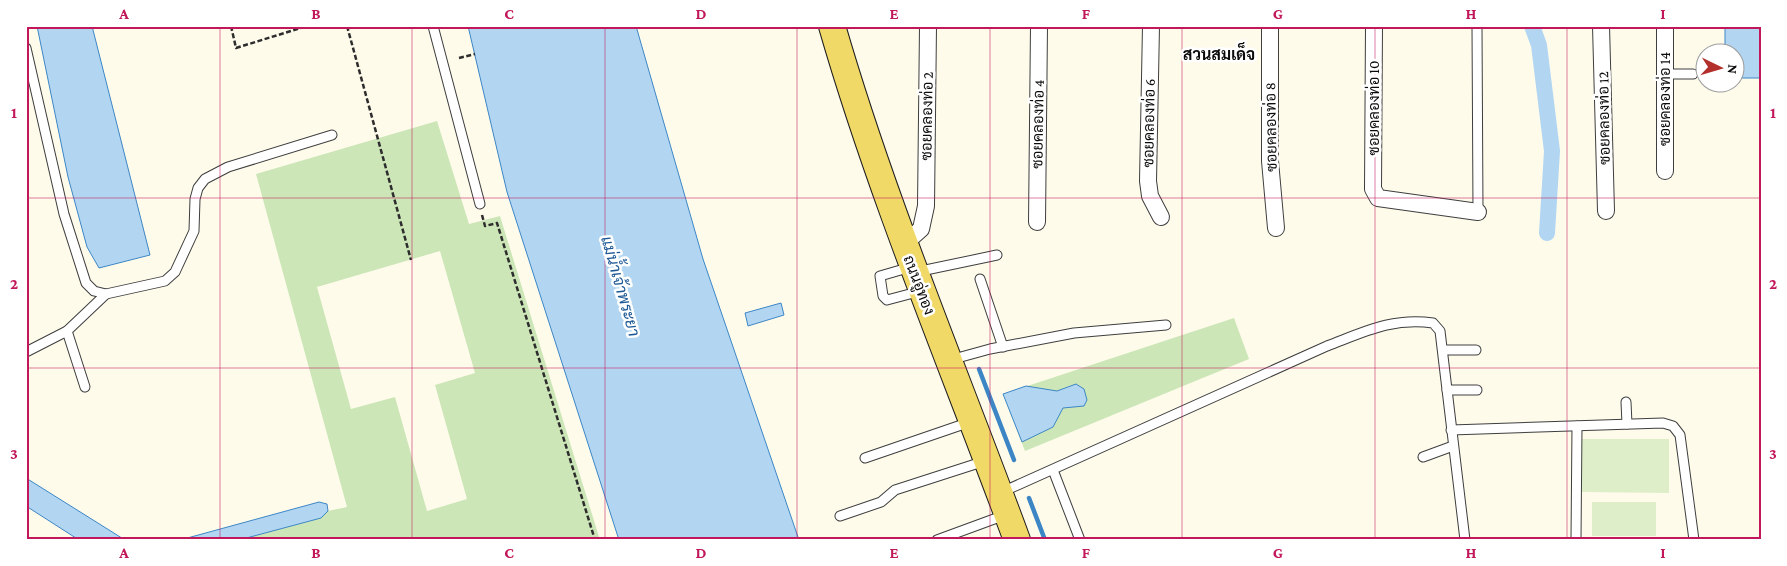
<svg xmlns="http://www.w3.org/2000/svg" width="1787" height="566" font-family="'Crimson Pro',Sarabun,serif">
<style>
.green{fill:#cce6b7;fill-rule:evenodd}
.pitch{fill:#deeec8}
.water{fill:#b2d6f2;stroke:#3d86c5}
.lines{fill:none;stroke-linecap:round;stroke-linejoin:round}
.stream{stroke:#3d86c5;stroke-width:4.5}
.canal{stroke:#b2d6f2;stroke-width:16}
.service-casing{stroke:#3e3e3e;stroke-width:11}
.minor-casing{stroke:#3e3e3e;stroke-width:18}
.primary-casing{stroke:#1c1c1c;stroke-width:28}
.path{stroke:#2d2d2d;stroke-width:2.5;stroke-dasharray:5 2.5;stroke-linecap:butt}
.service{stroke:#fff;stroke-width:9}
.minor{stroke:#fff;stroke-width:16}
.primary{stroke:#f1d968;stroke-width:26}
.grid{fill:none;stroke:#c2185b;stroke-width:1;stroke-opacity:0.55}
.labels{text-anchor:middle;stroke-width:5;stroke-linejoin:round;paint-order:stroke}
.street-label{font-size:15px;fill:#0b0b0b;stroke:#fff}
.neighbourhood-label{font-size:16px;font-weight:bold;fill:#0b0b0b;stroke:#fff}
.water-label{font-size:16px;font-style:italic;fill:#1c5895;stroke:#fff}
.neatline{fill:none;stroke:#c2185b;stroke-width:2}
.grid-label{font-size:16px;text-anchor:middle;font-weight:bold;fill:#c2185b}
</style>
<rect width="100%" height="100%" fill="#fefbeb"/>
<g class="green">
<path d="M437,121l32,103 31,-8 100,324h-361l82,-22 7,-7 19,-4 -91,-333zM440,251l35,122 -40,12 32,114 -40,12 -32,-114 -44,12 -34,-122z"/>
<path d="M1234,318l15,41 -224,92 -22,-57z"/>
</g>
<g class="pitch">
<path d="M1582,439h87v54l-87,-1z"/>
<rect x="1592" y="502" width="64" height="34"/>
</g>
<g class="water">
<path d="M37,26h55l58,229 -51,13 -12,-21 -19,-70z"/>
<path d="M468,26h168l67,233 96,281h-180l-112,-348z"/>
<path d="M1725,26h36v52h-26l-1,-26h-9z"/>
<path d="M781,303l3,12 -36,11 -3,-13z"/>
<path d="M1076,384l8,5 3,11 -3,6 -21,2 -10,19 -31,15 -19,-48 23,-8 31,5z"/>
<path d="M26,478l99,62h-46l-53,-34z"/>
<path d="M319,502l8,2 1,7 -7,7 -82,22h-59z"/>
</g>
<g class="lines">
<g class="stream">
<path d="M979,369l35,91"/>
<path d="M1029,498l16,42"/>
</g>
<path class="canal" d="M1532,26l7,19 13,106 -5,82"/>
<defs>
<g id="service">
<path d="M433,26l47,178"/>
<path d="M1477,26l1,186"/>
<path d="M26,48l38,166 22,69 8,8 12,3 59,-13 10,-9 19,-41 1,-32 3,-11 7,-9 23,-12 104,-32"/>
<path d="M1664,74h29"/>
<path d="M911,267l-31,9 3,20 4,4 34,-9"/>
<path d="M916,272l81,-17"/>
<path d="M980,279l23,68"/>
<path d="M67,331l18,56"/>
<path d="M1443,350h33"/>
<path d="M26,352l41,-21 39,-37"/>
<path d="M950,360l40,-11 84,-16 92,-8"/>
<path d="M1447,390h30"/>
<path d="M1626,402l1,22"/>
<path d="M1451,430l212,-7 10,3 7,9 14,105"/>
<path d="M1423,457l30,-11"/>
<path d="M865,458l105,-36"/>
<path d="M1053,470l27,70"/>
<path d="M1002,492l325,-146c37,-14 66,-29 106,-23l7,8 25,209"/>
<path d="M840,516l41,-14 14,-12 90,-29"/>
<path d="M937,540l68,-25"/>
<path d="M1576,540l1,-114"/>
</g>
<g id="minor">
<path d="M1151,26l-3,155 2,15 11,21"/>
<path d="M1270,26v135l6,67"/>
<path d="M1374,26l-1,163 5,9 100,14"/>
<path d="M1601,26l5,185"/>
<path d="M1665,26v145"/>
<path d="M1037,222l2,-196"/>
<path d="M903,245l18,-16 5,-23 2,-180"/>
</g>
<path id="primary" d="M832,26c51,176 122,343 185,514"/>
</defs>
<use href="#service" class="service-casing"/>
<use href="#minor" class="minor-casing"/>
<use href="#primary" class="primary-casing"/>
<g class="path">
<path d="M231,26l5,22 71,-22"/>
<path d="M347,26l64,234"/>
<path d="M459,58l16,-4"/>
<path d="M482,215l3,11 12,-3 98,317"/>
</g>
<use href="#service" class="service"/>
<use href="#minor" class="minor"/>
<use href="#primary" class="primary"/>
</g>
<path class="grid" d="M220,26v514M412,26v514M605,26v514M797,26v514M990,26v514M1182,26v514M1375,26v514M1567,26v514M26,198h1735M26,368h1735"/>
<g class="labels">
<g class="street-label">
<text transform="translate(1665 99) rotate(-90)" y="5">ซอยคลองท่อ 14</text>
<text transform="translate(1374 108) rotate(-90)" y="5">ซอยคลองท่อ 10</text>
<text transform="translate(927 116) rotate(-89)" y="5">ซอยคลองท่อ 2</text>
<text transform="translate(1604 118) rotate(-91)" y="5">ซอยคลองท่อ 12</text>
<text transform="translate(1149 123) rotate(-89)" y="5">ซอยคลองท่อ 6</text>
<text transform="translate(1038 124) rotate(-89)" y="5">ซอยคลองท่อ 4</text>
<text transform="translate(1271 127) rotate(-91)" y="5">ซอยคลองท่อ 8</text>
<text transform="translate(919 285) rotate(69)" y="5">ถนนอู่ทอง</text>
</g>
<g class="neighbourhood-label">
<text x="1219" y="60">สวนสมเด็จ</text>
</g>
<g class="water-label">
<text transform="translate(621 286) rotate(74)" y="6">แม่น้ำเจ้าพระยา</text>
</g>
</g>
<rect width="1787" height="566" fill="none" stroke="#ffffff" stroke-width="55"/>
<g transform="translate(1720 68) rotate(95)"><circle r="24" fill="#ffffff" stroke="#9d9d9d"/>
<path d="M0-4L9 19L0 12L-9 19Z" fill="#b32f2c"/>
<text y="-8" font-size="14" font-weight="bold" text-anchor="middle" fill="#0b0b0b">N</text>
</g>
<rect x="28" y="28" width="1732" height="510" class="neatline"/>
<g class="grid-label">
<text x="124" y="19">A</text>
<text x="316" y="19">B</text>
<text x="509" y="19">C</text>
<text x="701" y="19">D</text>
<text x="894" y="19">E</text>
<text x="1086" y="19">F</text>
<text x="1278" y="19">G</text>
<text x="1471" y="19">H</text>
<text x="1663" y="19">I</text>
<text x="14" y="118">1</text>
<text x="1773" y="118">1</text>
<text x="14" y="289">2</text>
<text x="1773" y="289">2</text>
<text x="14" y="459">3</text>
<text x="1773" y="459">3</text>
<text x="124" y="558">A</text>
<text x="316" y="558">B</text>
<text x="509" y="558">C</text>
<text x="701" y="558">D</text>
<text x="894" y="558">E</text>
<text x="1086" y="558">F</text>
<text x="1278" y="558">G</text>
<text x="1471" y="558">H</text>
<text x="1663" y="558">I</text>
</g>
</svg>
